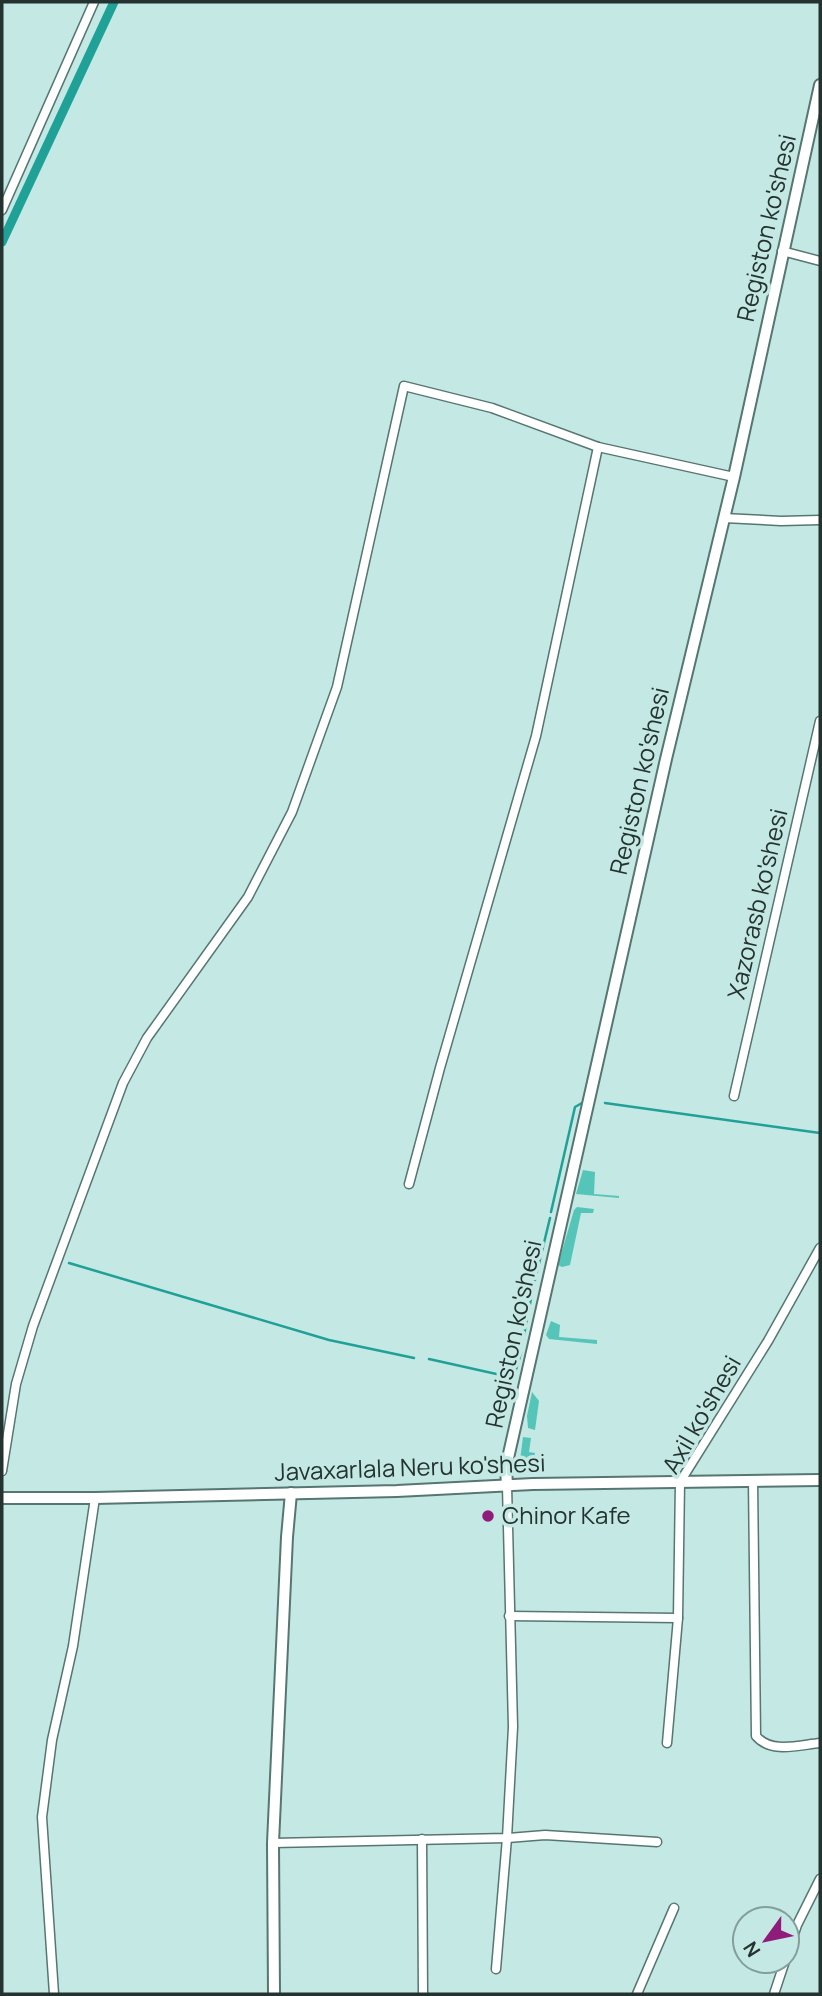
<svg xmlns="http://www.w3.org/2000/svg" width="822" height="1996" font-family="Manrope,sans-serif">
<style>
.green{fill:#55c4b9}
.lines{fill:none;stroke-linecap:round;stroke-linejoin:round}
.stream{stroke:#1fa197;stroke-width:2.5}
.canal{stroke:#1fa197;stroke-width:9}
.street-casing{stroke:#567672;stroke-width:11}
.secondary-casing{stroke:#567672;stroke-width:14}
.street{stroke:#fff;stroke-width:8}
.secondary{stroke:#fff;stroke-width:10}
.poi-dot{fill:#8f1b7b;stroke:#c4e8e3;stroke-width:2.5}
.labels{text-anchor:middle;stroke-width:7;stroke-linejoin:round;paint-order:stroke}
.street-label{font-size:24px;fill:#243230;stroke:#c4e8e3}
.poi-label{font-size:24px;fill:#243230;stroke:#c4e8e3;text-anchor:start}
</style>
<rect width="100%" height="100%" fill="#c4e8e3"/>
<g class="green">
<path d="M583,1170l12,2 -1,22 25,2v2l-43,-4z"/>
<path d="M577,1207l17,2 -1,4h-12l-11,52 -8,2 -4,-2 16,-55z"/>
<path d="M551,1321l9,4 -1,12 38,3v4l-48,-5 -3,-4z"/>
<path d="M532,1392l7,9 -4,29 -7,-2 -1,-12z"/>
<path d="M523,1437l8,1 -2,14 6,1 -3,20 -12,-1 -1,-4z"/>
</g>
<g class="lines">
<g class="stream">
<path d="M605,1103l215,30"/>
<path d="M551,1212l24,-105 7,-4"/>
<path d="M69,1263l260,77 85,18"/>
<path d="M535,1280l15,-62"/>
<path d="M529,1309l4,-21"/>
<path d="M524,1335l3,-16"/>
<path d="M429,1359l81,18 5,-4 6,-20"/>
</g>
<path class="canal" d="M2,242l112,-240"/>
<defs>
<g id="street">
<path d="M2,210l92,-208"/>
<path d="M782,251l38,10"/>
<path d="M724,518l57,3 39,-1"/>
<path d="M734,1096l86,-375"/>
<path d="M409,1184l31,-116 96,-332 62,-289"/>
<path d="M2,1471l14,-87 17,-58 90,-243 24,-45 101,-141 44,-85 45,-125 67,-301 88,22 106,39 136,30"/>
<path d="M753,1480l3,256c15,18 43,9 64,7"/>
<path d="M509,1616l169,2"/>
<path d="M667,1743l11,-125 2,-136 88,-141 52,-93"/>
<path d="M422,1839l1,155"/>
<path d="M273,1843l234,-5 38,-3 112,7"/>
<path d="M787,1955l10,-30 23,-46"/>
<path d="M496,1969l11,-131 6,-111 -6,-241"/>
<path d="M54,1994l-12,-177 10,-77 21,-94 22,-148"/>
<path d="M637,1994l37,-86"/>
<path d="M774,1994l11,-33"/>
</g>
<g id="secondary">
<path d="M507,1486l-1,-19 160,-708 68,-282 86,-392"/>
<path d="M2,1498h93l302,-7 136,-7 287,-4"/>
<path d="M274,1994l-1,-151 14,-306 4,-44"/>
</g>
</defs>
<use href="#street" class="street-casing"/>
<use href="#secondary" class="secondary-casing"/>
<use href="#street" class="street"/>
<use href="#secondary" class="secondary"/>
</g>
<circle class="poi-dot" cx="488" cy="1516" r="7"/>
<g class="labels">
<g class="street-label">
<text transform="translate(767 228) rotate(-77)" y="8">Registon ko'shesi</text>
<text transform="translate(640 781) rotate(-77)" y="8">Registon ko'shesi</text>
<text transform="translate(758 904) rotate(-77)" y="8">Xazorasb ko'shesi</text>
<text transform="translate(514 1334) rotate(-78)" y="8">Registon ko'shesi</text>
<text transform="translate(702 1415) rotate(-60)" y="8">Axil ko'shesi</text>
<text transform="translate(410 1468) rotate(-2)" y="8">Javaxarlala Neru ko'shesi</text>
</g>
<g class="poi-label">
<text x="502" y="1524">Chinor Kafe</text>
</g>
</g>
<rect width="822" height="1996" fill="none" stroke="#243230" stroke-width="7"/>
<g transform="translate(766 1940) rotate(237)"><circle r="33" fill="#c4e8e3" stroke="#849f9b" stroke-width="2"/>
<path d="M0-5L12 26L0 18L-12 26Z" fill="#8f1b7b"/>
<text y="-10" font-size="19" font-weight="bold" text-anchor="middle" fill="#243230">N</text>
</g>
</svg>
